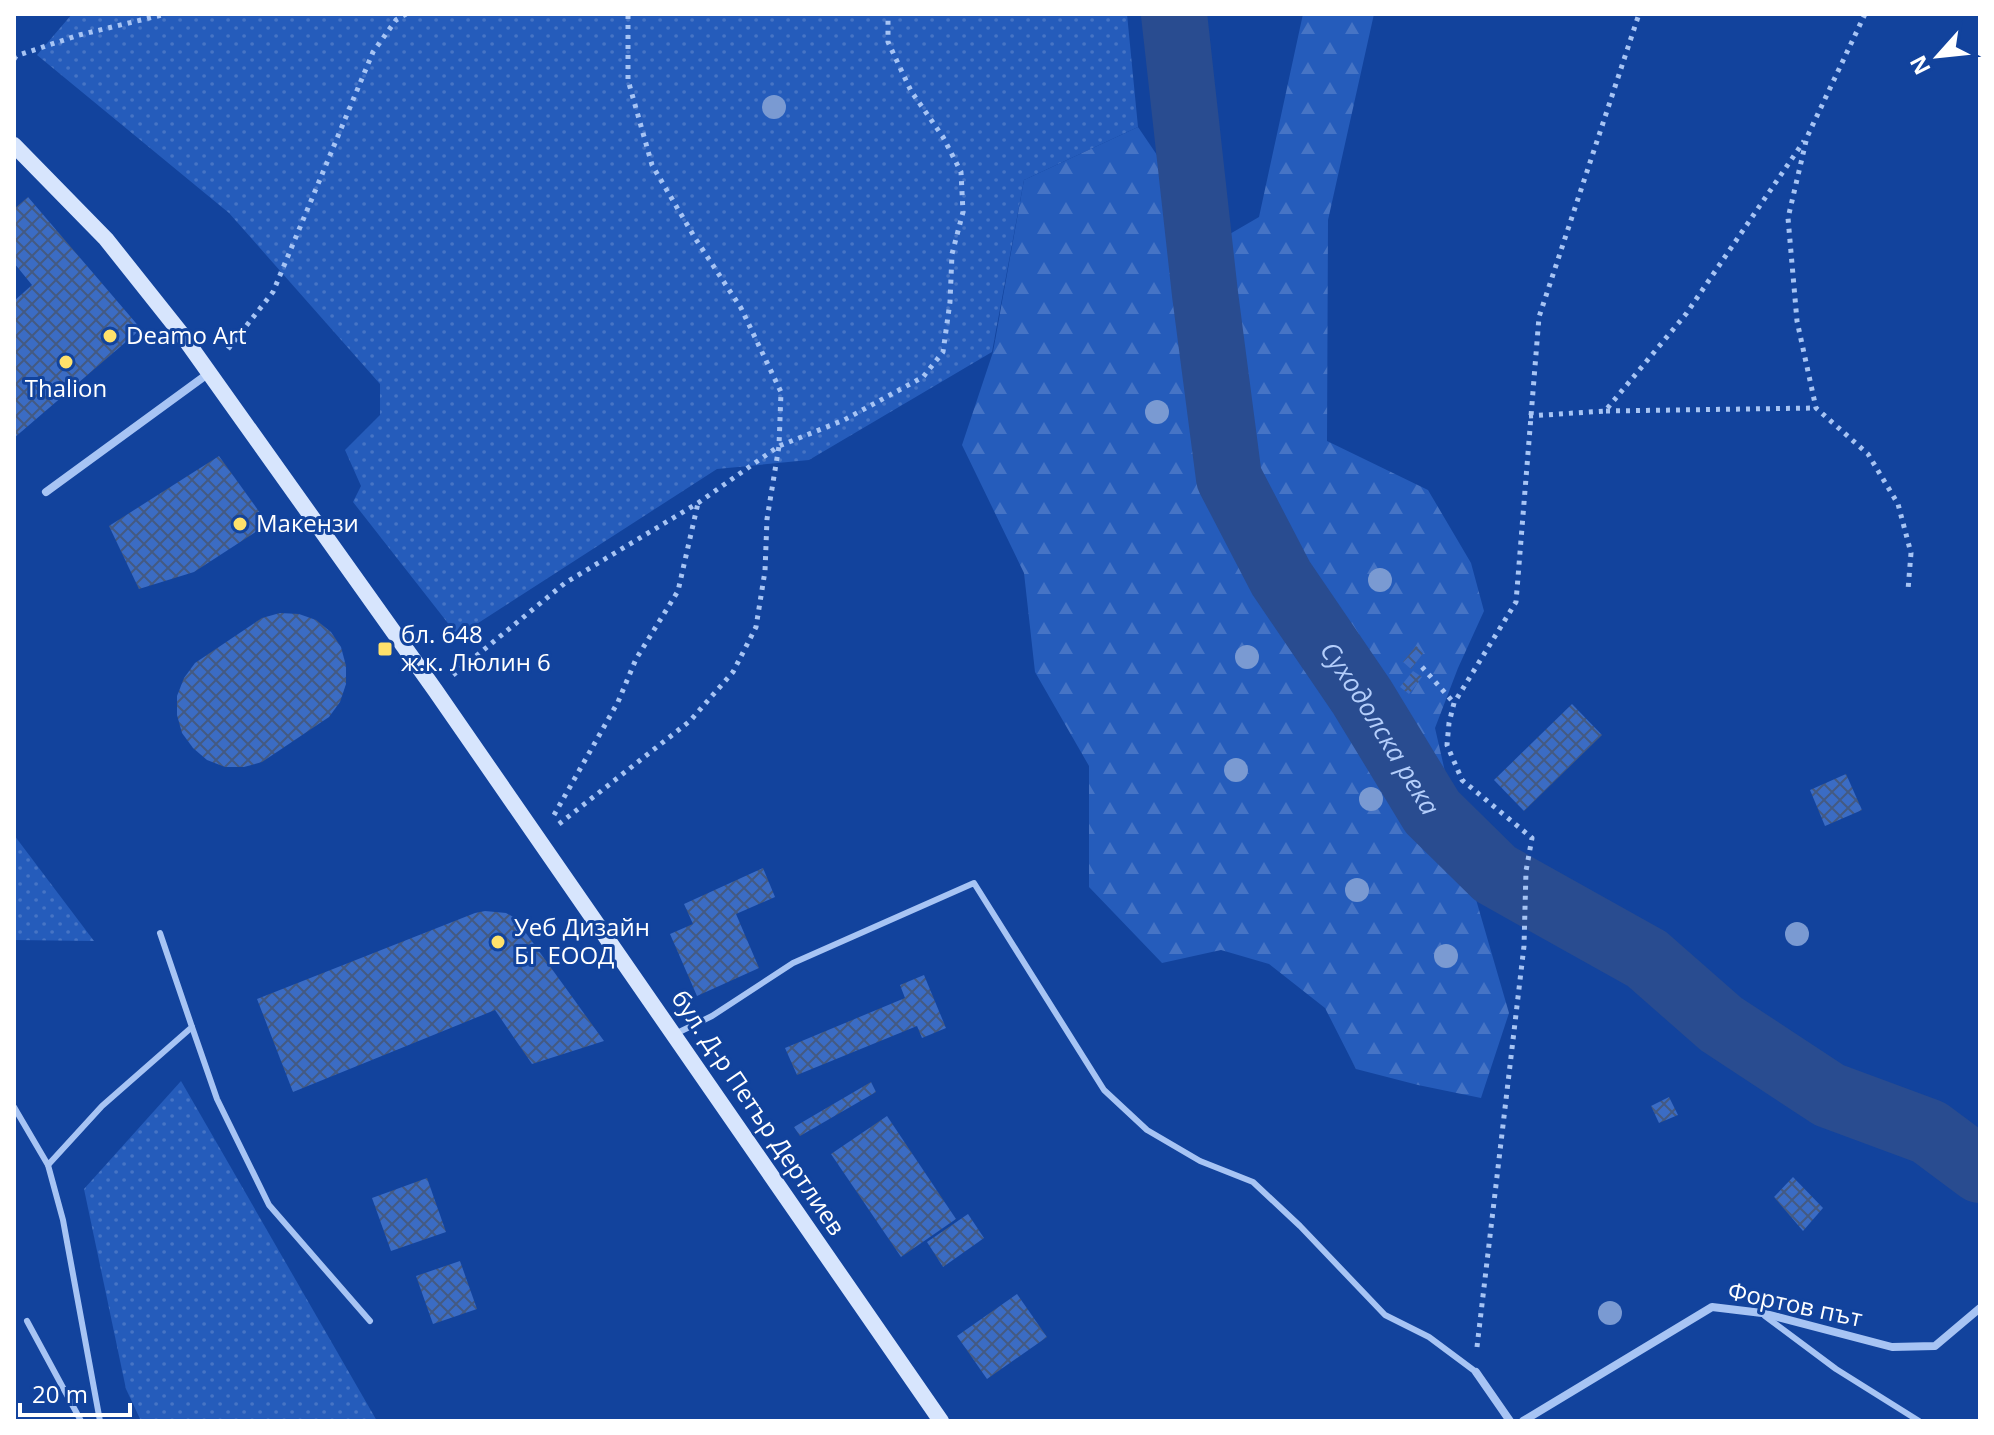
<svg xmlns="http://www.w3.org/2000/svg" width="1994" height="1435" font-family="'Open Sans',sans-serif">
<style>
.grass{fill:url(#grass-dots)}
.forest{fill:url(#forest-firs)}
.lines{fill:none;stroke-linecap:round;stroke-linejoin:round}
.river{stroke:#294c90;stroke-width:66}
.building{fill:url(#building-cross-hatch)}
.path{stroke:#a7c4f4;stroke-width:5;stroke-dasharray:4 6;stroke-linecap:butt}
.service{stroke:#a7c4f4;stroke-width:6}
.minor{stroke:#a7c4f4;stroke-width:8}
.secondary{stroke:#d7e5fd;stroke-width:16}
.tree{fill:#7a9ad2}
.poi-dot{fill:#ffe16b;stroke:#12439d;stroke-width:3}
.labels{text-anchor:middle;stroke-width:6;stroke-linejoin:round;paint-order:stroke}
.poi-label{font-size:24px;fill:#fff;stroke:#12439d;text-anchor:start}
.street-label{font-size:24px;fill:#fff;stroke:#12439d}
.water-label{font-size:26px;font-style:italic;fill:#b4cefb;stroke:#12439d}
</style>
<defs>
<pattern id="grass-dots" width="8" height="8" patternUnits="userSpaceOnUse" patternTransform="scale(2)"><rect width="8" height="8" fill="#255cbb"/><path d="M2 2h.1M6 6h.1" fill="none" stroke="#4674c5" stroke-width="1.8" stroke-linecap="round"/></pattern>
<pattern id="forest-firs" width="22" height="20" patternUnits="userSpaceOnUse" patternTransform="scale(2)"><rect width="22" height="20" fill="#255cbb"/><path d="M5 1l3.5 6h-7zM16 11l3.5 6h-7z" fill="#4674c5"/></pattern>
<pattern id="building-cross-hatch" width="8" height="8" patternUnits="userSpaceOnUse" patternTransform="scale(2)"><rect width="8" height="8" fill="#3b6cc4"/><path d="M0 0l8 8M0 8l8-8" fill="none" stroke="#445a82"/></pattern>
</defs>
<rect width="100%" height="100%" fill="#12439d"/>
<g class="grass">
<path d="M72,14h1055l11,113 -114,53 -32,172 -183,108 -92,9 -259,167 -105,-134 8,-16 -16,-36 35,-35v-31l-151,-171 -192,-158z"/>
<path d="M14,835l80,106 -80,-1z"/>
<path d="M181,1081l196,340h-236l-15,-32 -42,-200z"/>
</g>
<path class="forest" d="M1303,14h71l-46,206 -1,221 101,49 43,73 13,48 -26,57 -23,60 33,144 41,141 -28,85 -63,-13 -62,-16 -31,-61 -56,-44 -48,-14 -59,13 -73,-76v-121l-54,-94 -11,-99 -62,-128 31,-93 31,-172 114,-53 78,115 43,-25z"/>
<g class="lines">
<path class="river" id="s1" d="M1174,14l31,280 24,184 52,100 81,119 70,115 63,62 152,85 74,65 108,71 100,37 51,38"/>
</g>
<g class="building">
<path d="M28,197l113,132 -127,109v-137l18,-16 -18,-22v-54z"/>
<path d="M219,456l49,68 -74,48 -55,17 -30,-63z"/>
<path d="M280,613l19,1 17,6 15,12 10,15 5,19v18l-6,18 -11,15 -67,45 -18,5h-19l-18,-7 -14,-12 -11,-15 -5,-18v-19l7,-18 11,-15 67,-45z"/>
<path d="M1416,646l8,6 -13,17 -8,-7z"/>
<path d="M1413,671l9,6 -13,17 -9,-7z"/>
<path d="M1572,704l30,31 -78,76 -30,-31z"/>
<path d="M1846,774l16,36 -37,16 -15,-36z"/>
<path d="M763,868l12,29 -39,17 23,54 -62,28 -27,-62 23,-10 -9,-20z"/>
<path d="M485,911l21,2 9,5 89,123 -72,23 -37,-54 -202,82 -36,-93 218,-86z"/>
<path d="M924,975l22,53 -24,10 -5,-12 -120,49 -12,-27 120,-50 -5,-13z"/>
<path d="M871,1082l5,10 -76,44 -6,-9z"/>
<path d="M1669,1097l9,18 -19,8 -8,-17z"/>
<path d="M887,1116l69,103 -55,38 -70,-103z"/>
<path d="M1793,1177l30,31 -20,23 -29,-34z"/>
<path d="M427,1178l19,54 -55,19 -19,-53z"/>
<path d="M968,1214l16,24 -41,29 -16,-25z"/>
<path d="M460,1261l17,48 -44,15 -17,-48z"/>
<path d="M1017,1294l30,43 -60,42 -30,-43z"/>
</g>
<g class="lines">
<g class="path">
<path d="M1865,14l-58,123 -19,81 9,103 19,87 52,46 30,50 13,49 -3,37"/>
<path d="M14,59l2,-3 63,-21 87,-21"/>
<path d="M228,349l45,-57 100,-240 23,-32 10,-6"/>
<path d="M1606,411l210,-3"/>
<path d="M1529,416l76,-5 81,-97 118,-173"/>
<path d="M1422,667l32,36"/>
<path d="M453,675l112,-92 133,-80 81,-57 65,-26 79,-43 20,-25 7,-50 2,-48 11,-42 -2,-40 -18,-35 -32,-46 -23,-49v-28"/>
<path d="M554,815l64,-113 18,-43 42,-68 20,-88"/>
<path d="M559,824l131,-103 43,-49 23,-45 9,-56 2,-52 12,-73 2,-54 -40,-84 -46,-70 -43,-73 -24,-85v-66"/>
<path d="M1477,1347l47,-401 2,-75 6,-33 -70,-58 -15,-35 2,-22 5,-20 62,-101 23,-285 100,-303"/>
</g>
<g class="service">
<path d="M192,1027l25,72 52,106 101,116"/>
<path d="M675,1034l37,-18 81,-53 181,-80 130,207 43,40 53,31 53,21 47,44 85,89 44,22 47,35"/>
<path d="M14,1107l34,58 54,-59 90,-79 -32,-94"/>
<path d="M48,1165l15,55 37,201"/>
<path d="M1765,1316l71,53 83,52"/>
<path d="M27,1321l54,100"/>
</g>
<g class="minor">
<path d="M46,492l163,-119"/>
<path d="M1476,1372l34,49"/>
<path d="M1523,1421l189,-114 50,6 130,34 43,-1 45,-38"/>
</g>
<path class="secondary" d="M14,145l92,94 74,93 255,358 506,731"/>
</g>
<g class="tree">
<circle cx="774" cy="107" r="12"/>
<circle cx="1157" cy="412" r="12"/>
<circle cx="1380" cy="580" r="12"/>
<circle cx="1247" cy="657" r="12"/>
<circle cx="1236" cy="770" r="12"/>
<circle cx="1371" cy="799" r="12"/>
<circle cx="1357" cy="890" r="12"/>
<circle cx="1797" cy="934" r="12"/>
<circle cx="1446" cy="956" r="12"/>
<circle cx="1610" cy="1313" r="12"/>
</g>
<g class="poi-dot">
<circle cx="110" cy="336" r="8"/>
<circle cx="66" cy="362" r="8"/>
<circle cx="240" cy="524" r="8"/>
<rect x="377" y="641" width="16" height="16" rx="4"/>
<circle cx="498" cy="942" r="8"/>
</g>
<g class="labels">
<g class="poi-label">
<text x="126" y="344">Deamo Art</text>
<text x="66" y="397" text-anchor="middle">Thalion</text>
<text x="256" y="532">Макензи</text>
<text x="401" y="643">бл. 648<tspan x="401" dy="28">ж.к. Люлин 6</tspan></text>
<text x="514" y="936">Уеб Дизайн<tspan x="514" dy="28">БГ ЕООД</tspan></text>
</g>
<g class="street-label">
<text transform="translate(758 1113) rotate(56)" y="8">бул. Д-р Петър Дертлиев</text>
<text transform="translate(1795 1305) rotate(12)" y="8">Фортов път</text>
</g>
<g class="water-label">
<text dy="9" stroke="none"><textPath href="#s1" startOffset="760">Суходолска река</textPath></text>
</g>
</g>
<rect width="1994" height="1435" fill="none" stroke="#ffffff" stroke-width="32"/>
<g transform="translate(1938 56) rotate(243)" stroke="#12439d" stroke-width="6" paint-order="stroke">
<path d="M0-6L14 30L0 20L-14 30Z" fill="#ffffff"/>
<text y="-12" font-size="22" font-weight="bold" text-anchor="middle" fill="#ffffff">N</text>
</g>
<path d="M20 1403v12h110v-12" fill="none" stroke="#ffffff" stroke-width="4"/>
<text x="32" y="1403" font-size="24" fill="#ffffff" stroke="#12439d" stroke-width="6" paint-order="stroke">20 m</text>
</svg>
